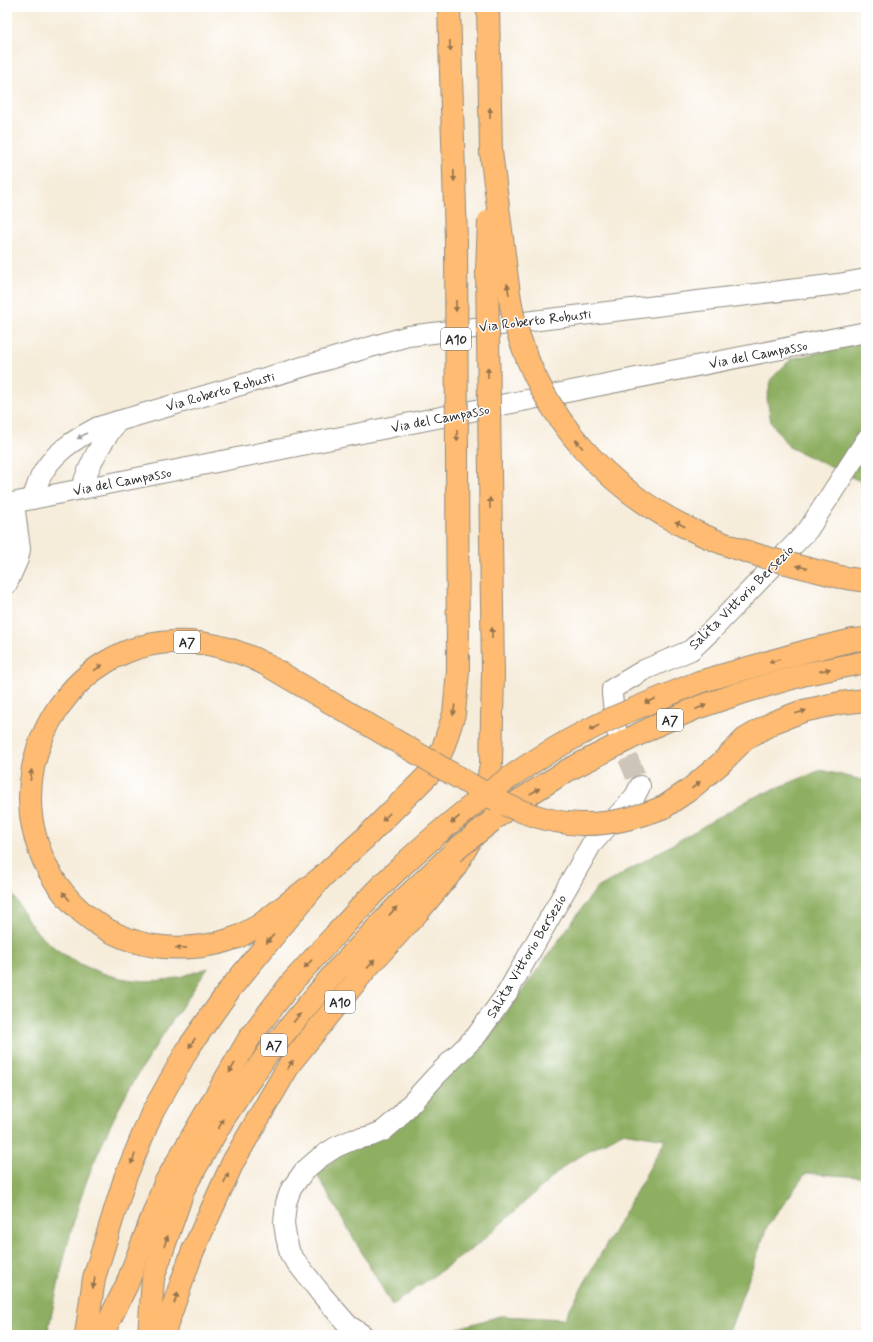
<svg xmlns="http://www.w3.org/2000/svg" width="873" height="1342" font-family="Mynerve,sans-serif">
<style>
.forest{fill:#8eaf62;stroke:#5c6d46}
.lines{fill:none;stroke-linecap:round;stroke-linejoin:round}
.street-tunnel{stroke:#cdc5b7;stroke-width:20;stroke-dasharray:20 10;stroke-linecap:butt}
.street-casing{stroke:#908c82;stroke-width:22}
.highway-casing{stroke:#908c82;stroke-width:24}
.street{stroke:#fff;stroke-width:20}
.highway{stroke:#febb71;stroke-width:22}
.highway-bridge-casing{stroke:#908c82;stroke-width:24;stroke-linecap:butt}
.highway-bridge{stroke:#febb71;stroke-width:22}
.oneway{fill:#94734e}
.oneway2{fill:#a0a0a0}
.labels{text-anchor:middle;stroke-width:3;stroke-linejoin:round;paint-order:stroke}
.shield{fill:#fff;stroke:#6b6b6b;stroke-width:1}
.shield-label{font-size:13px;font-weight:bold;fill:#2b2b2b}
.street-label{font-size:14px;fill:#2b2b2b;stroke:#fff}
</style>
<rect width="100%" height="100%" fill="#fff"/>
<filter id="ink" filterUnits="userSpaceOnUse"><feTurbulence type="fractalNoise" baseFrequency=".025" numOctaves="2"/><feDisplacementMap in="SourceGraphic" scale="8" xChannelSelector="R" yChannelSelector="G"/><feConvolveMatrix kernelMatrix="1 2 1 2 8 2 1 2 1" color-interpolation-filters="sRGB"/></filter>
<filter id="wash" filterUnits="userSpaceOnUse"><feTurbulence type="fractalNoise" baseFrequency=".012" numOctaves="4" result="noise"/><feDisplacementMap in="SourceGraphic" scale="16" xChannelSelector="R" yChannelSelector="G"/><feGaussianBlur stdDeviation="0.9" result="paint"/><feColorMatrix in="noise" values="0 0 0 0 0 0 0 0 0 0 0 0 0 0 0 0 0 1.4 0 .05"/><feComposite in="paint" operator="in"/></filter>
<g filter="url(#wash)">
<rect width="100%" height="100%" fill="#f6ecda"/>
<g class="forest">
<path d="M863,342l3,12v130l-77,-37 -18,-25 -4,-24 5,-20 19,-19z"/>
<path d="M821,770l45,11v397l-6,-1 -54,-4 -39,54 -39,108h-294l66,-19 64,3 102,-180 -44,-7 -55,32 -91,82 -84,59 -76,-132 161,-120 119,-164 154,-90z"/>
<path d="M7,886c6,10 13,20 19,31 3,4 5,9 9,13 34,37 90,59 141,48 11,-3 22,-7 32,-10 -29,43 -59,85 -84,131 -10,17 -18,36 -26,54 -26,58 -37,121 -51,182h-40z"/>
</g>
</g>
<g filter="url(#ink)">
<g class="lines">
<path class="street-tunnel" d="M616,730l24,56"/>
<defs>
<g id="street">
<path d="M81,489c10,-28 19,-45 37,-68"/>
<path d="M32,499c3,-7 5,-14 8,-21 11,-24 35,-39 58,-51l310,-91 430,-52 28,-5"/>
<path d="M7,504l859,-172"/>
<path d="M7,584l11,-25 2,-10 -6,-46"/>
<path d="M616,730l-4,-36v-5l32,-19 47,-20 21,-20 96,-100 58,-90"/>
<path d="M363,1335l-15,-10 -26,-30 -32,-41 -4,-17 -2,-14 2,-20 5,-14 13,-18 15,-13 17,-11 16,-7 19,-4 12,-5 13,-11 40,-44 41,-41 30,-42 84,-148 44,-49 5,-10"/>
</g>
<g id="highway">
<path d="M488,7l3,145"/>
<path d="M840,577l26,4"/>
<path d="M629,711l70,-29 108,-31 46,-11 13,-1"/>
<path d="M664,807l25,-17 31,-26 25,-25 29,-17 29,-11 37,-8 26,-3"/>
<path d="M497,817l15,-12 56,-35 89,-45 42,-18 42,-14 65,-19 60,-12"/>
<path d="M219,943l19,-6 22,-12 62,-48 44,-40 66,-66 11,-23 11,-34 4,-43"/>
<path d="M86,1335l8,-57 31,-100 27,-65 37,-66 41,-58 92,-112"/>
<path d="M102,1335l25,-51 38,-101 85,-146 42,-55 43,-47"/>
<path d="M149,1335l4,-57 31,-90 40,-70 44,-65 68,-82 68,-72 48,-45"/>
<path d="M163,1335l29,-82 41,-91 58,-100 75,-93 52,-57 36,-43 26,-45 11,-60 2,-92"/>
</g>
</defs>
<use href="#street" class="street-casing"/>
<use href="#highway" class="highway-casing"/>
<use href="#street" class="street"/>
<use href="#highway" class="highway"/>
<defs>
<g id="highway-bridge">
<path d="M449,7l7,234 2,430"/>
<path d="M491,152c4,31 8,63 12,94 3,24 5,49 11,73 26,99 97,177 191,217 43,19 90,29 135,41"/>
<path d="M489,221l-2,50 6,401"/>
<path d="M453,852l39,-31"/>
<path d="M335,935c17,-18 34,-38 52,-55 70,-68 151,-131 242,-169"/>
<path d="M219,943c-46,10 -88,5 -127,-23 -28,-20 -48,-50 -57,-84 -24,-90 42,-190 137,-194 33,-2 64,7 93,22l235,138c58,28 104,29 164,5"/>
</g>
</defs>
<use href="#highway-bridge" class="highway-bridge-casing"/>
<use href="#highway-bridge" class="highway-bridge"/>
</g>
<defs><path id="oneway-solid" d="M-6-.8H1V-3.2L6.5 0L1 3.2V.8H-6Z"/></defs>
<g class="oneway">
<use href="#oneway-solid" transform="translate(450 46) rotate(88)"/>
<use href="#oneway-solid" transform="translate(490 113) rotate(-91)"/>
<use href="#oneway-solid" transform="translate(454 176) rotate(88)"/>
<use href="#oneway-solid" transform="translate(508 289) rotate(-100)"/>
<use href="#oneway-solid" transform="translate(456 306) rotate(90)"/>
<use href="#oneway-solid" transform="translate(488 373) rotate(-91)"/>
<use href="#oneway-solid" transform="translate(457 436) rotate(90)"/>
<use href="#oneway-solid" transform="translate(579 444) rotate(-130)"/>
<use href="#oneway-solid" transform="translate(490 503) rotate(-91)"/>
<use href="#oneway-solid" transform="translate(680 524) rotate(-152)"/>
<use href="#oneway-solid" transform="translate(802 567) rotate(-165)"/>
<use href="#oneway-solid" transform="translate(492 633) rotate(-91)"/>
<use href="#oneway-solid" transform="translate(774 661) rotate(164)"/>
<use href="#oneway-solid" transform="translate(98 668) rotate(-35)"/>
<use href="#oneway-solid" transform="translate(825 670) rotate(-13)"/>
<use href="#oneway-solid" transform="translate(650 701) rotate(158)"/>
<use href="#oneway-solid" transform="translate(701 707) rotate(-21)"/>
<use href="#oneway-solid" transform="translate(454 710) rotate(99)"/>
<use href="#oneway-solid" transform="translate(801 712) rotate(-18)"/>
<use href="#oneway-solid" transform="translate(594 728) rotate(151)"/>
<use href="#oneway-solid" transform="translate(31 775) rotate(-83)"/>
<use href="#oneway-solid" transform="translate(696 785) rotate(-41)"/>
<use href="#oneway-solid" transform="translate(535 791) rotate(-31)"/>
<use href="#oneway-solid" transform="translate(386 817) rotate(135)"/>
<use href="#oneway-solid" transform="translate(455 820) rotate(141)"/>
<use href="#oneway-solid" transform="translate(66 896) rotate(-130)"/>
<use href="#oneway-solid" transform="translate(393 911) rotate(-47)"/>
<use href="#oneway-solid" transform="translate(270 939) rotate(130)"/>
<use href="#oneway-solid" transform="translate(181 948) rotate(179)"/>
<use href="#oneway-solid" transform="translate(308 964) rotate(133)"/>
<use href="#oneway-solid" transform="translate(371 964) rotate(-48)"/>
<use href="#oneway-solid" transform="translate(297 1018) rotate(-50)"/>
<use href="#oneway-solid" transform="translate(192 1043) rotate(124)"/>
<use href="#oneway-solid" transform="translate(290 1065) rotate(-57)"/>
<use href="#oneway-solid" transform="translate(232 1068) rotate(120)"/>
<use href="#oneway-solid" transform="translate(221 1124) rotate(-60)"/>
<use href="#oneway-solid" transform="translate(133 1159) rotate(112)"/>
<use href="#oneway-solid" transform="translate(226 1178) rotate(-66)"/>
<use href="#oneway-solid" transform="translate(166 1241) rotate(-71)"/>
<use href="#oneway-solid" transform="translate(94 1283) rotate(100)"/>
<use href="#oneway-solid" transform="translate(176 1298) rotate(-70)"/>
</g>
<use class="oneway2" href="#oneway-solid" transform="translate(82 436) rotate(149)"/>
</g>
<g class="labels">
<g class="shield">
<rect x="441" y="328" width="30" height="22" rx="3"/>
<rect x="174" y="631" width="26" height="22" rx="3"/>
<rect x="657" y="709" width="26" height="22" rx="3"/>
<rect x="325" y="991" width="30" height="22" rx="3"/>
<rect x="261" y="1034" width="26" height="22" rx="3"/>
</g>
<g class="shield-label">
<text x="456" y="344">A10</text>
<text x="187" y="647">A7</text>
<text x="670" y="725">A7</text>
<text x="340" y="1007">A10</text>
<text x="274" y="1050">A7</text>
</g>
<g class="street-label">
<text transform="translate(535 320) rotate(-7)" y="5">Via Roberto Robusti</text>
<text transform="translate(758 354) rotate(-11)" y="5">Via del Campasso</text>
<text transform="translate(220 391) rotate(-16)" y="5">Via Roberto Robusti</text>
<text transform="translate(440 418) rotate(-11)" y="5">Via del Campasso</text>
<text transform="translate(122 481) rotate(-11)" y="5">Via del Campasso</text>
<text transform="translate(741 597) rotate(-45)" y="5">Salita Vittorio Bersezio</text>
<text transform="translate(526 956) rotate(-59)" y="5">Salita Vittorio Bersezio</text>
</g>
</g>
<rect width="873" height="1342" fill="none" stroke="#fff" stroke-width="24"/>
</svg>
